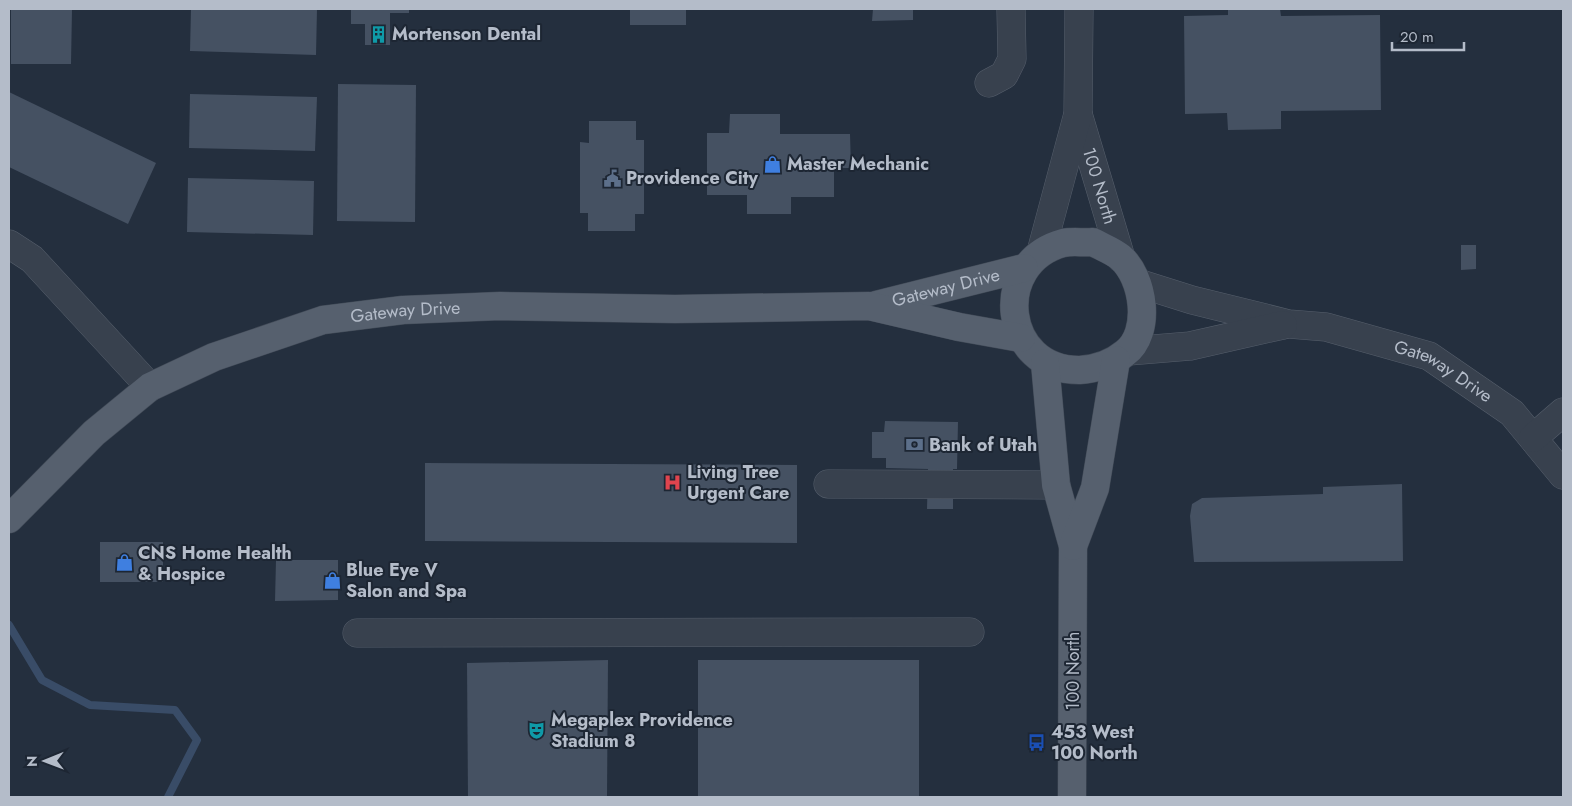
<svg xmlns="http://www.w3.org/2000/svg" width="1572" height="806" font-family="Jost,sans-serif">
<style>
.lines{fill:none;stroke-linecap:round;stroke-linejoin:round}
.stream{stroke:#394c67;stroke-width:8}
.building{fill:#455162}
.minor-casing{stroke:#565f6c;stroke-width:29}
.major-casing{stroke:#414a57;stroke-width:29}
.minor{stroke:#38414e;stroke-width:28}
.major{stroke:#56606e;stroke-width:28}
.labels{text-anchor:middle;stroke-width:4;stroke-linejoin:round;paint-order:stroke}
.poi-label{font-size:18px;font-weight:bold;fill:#b4bcc9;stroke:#1d2633;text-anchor:start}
.street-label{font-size:18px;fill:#b4bcc9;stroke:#1d2633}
</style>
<rect width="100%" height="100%" fill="#242f3e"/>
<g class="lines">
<path class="stream" d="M9,625l33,55 48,25 85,5 22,30 -29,57"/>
</g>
<g class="building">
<path d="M11,9h61l-1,55h-60z"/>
<path d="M191,9h126l-1,46 -126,-4z"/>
<path d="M351,9h58v4h-19v32h-25v-21h-14z"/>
<rect x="630" y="9" width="56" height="16"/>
<path d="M873,9h40v11l-41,1z"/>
<path d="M1228,9h52l1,7 99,-1 1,95 -100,1v18l-53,1 -1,-17 -42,1 -1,-98 44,-1z"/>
<path d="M338,84l78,1 -1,137 -78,-1z"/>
<path d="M9,92l147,71 -28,61 -119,-57z"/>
<path d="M190,94l127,3 -2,54 -126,-3z"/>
<path d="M730,114h50v20h70l1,34h-17v29h-43v17h-44v-19h-40v-62h22z"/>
<path d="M589,121h47v19h8v74h-9v17h-47v-18h-8v-71l9,1z"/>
<path d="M188,178l126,3 -1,54 -126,-3z"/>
<path d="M1461,245h15v24l-15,1z"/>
<path d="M885,421l73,1 -1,47h-4v40h-26l1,-40 -42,-1v-10h-14v-26h12z"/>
<path d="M425,463l372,2v78l-372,-2z"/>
<path d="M1402,484l1,77 -209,1 -4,-46 2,-12 10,-6 121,-4v-7z"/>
<rect x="100" y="542" width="63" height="40"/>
<path d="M276,560h62v40l-63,1z"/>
<path d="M608,660l-1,137h-139l-1,-134z"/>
<rect x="698" y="660" width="221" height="137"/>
</g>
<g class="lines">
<defs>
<g id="minor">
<path d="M989,83l15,-8 8,-16 -1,-50"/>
<path id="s1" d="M1078,114l43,144"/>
<path d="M9,244l23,15 118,128"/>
<path d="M1041,252l37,-138 1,-105"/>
<path id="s2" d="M1138,283l54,17 97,24 37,3 103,29 83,57 51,62"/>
<path d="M1129,351l61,-5 93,-21"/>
<path d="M1533,438l30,-26"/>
<path d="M828,484l228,1"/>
<path d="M357,633l613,-1"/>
</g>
<g id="major">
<path d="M1093,242c9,5 20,9 27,15 24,20 32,76 5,96 -12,10 -29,16 -45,17 -78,1 -90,-107 -17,-127 9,-2 21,0 30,-1z"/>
<path id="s3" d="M876,305l148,-37"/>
<path d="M1045,363l11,122 17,61 -1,251"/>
<path id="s4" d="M9,519l85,-86 56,-46 64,-30 109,-37 80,-10 97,-4 175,3 194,-3 90,21 62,11"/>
<path d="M1073,546l22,-58 21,-128"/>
</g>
</defs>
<use href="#minor" class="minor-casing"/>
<use href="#major" class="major-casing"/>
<use href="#minor" class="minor"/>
<use href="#major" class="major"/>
</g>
<defs>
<symbol id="building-bare" viewBox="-9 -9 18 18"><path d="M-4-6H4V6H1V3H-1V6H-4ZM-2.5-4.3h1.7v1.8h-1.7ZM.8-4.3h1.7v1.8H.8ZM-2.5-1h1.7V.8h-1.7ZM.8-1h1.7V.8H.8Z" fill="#0f9aa8" stroke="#1d2633" stroke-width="2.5" paint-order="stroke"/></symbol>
<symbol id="shop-bare" viewBox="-9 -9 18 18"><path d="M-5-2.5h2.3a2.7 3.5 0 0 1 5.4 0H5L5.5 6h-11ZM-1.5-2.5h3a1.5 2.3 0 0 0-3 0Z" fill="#3f7fe0" stroke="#1d2633" stroke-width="2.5" paint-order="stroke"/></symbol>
<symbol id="civic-bare" viewBox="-9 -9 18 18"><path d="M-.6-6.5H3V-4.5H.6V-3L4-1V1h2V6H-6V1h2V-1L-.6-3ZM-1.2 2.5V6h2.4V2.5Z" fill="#5c6f8a" stroke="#1d2633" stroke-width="2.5" paint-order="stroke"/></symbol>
<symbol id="bank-bare" viewBox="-9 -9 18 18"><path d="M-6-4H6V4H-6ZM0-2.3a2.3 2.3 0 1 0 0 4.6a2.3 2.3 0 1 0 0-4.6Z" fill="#5c6f8a" stroke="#1d2633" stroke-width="2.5" paint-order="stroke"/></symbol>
<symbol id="hospital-bare" viewBox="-9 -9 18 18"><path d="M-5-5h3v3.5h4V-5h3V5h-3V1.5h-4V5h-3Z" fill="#e0444e" stroke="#1d2633" stroke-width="2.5" paint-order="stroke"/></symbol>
<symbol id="theatre-bare" viewBox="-9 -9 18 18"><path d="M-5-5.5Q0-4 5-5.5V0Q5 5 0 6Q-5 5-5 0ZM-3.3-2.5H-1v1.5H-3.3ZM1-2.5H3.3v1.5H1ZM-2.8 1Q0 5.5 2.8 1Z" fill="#0f9aa8" stroke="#1d2633" stroke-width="2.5" paint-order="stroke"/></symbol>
<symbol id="bus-bare" viewBox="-9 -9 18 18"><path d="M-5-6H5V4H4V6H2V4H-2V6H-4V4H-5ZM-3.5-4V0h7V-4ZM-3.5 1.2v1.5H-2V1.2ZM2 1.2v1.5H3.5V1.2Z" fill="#1a4fb4" stroke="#1d2633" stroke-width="2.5" paint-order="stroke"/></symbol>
</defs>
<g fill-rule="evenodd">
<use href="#building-bare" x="366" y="22" width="25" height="25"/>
<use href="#shop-bare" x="760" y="152" width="25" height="25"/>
<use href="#civic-bare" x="600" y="166" width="25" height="25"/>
<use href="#bank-bare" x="902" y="432" width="25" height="25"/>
<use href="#hospital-bare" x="660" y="470" width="25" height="25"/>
<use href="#shop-bare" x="112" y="550" width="25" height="25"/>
<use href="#shop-bare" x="320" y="568" width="25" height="25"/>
<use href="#theatre-bare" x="524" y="718" width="25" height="25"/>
<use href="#bus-bare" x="1024" y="730" width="25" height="25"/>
</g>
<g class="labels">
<g class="poi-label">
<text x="392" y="40">Mortenson Dental</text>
<text x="787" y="170">Master Mechanic</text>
<text x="626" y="184">Providence City</text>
<text x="929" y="451">Bank of Utah</text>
<text x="687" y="478">Living Tree<tspan x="687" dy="21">Urgent Care</tspan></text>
<text x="138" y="559">CNS Home Health<tspan x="138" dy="21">&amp; Hospice</tspan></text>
<text x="346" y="576">Blue Eye V<tspan x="346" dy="21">Salon and Spa</tspan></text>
<text x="551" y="726">Megaplex Providence<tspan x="551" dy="21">Stadium 8</tspan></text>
<text x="1051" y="738">453 West<tspan x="1051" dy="21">100 North</tspan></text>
</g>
<g class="street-label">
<text dy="6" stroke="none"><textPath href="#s1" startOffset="75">100 North</textPath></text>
<text dy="6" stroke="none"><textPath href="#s3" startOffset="72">Gateway Drive</textPath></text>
<text dy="6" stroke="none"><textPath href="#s4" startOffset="462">Gateway Drive</textPath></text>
<text dy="6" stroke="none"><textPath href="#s2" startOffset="320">Gateway Drive</textPath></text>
<text transform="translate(1073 671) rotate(-90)" y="6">100 North</text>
</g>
</g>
<rect width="1572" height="806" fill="none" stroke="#b4bcc9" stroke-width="20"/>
<g transform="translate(45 761) rotate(269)" stroke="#1d2633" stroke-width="4" paint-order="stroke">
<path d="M0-4L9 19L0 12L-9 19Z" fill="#b4bcc9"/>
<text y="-8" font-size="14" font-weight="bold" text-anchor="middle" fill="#b4bcc9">N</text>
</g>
<path d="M1392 42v8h72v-8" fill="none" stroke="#b4bcc9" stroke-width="2.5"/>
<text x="1400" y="42" font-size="15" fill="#b4bcc9" stroke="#1d2633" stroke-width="4" paint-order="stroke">20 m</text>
</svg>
